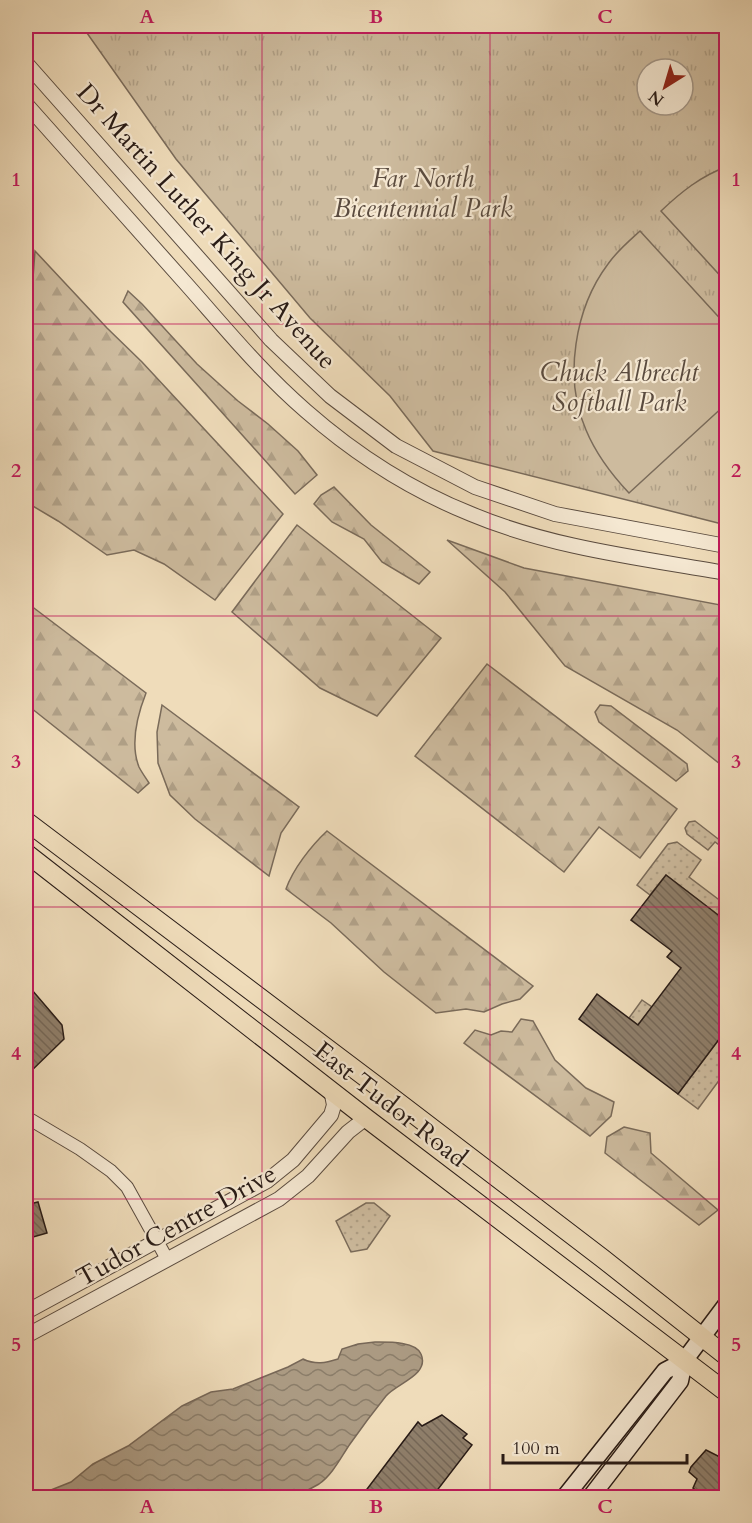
<svg xmlns="http://www.w3.org/2000/svg" width="752" height="1523" viewBox="0 0 752 1523" font-family="Cardo,serif">
<defs>
<pattern id="grass-dots" width="8" height="8" patternUnits="userSpaceOnUse" patternTransform="scale(1.5)"><rect width="8" height="8" fill="#cdbb9e"/><path d="M2 2h.1M6 6h.1" fill="none" stroke="#b0a087" stroke-width="1.8" stroke-linecap="round"/></pattern>
<pattern id="forest-firs" width="22" height="20" patternUnits="userSpaceOnUse" patternTransform="scale(1.5)"><rect width="22" height="20" fill="#cdbb9e"/><path d="M5 1l3.5 6h-7zM16 11l3.5 6h-7z" fill="#b0a087"/></pattern>
<pattern id="park-tufts" width="24" height="20" patternUnits="userSpaceOnUse" patternTransform="scale(1.5)"><rect width="24" height="20" fill="#cdbb9e"/><path d="M3 7l-1-3M5 7V3M7 7l1-3M15 17l-1-3M17 17v-4M19 17l1-3" fill="none" stroke="#b0a087"/></pattern>
<pattern id="water-waves" width="16" height="10" patternUnits="userSpaceOnUse" patternTransform="scale(1.5)"><rect width="16" height="10" fill="#ab9a82"/><path d="M0 5q4-4 8 0t8 0" fill="none" stroke="#8b7d69"/></pattern>
<pattern id="building-back-hatch" width="6" height="6" patternUnits="userSpaceOnUse" patternTransform="scale(1.5)"><rect width="6" height="6" fill="#8f7f6b"/><path d="M-1 5l2 2M0 0l6 6M5-1l2 2" fill="none" stroke="#756757"/></pattern>
</defs>
<rect width="100%" height="100%" fill="#efdcba"/>
<filter id="stains"><feTurbulence type="fractalNoise" baseFrequency=".00333" numOctaves="4"/><feColorMatrix values="0 0 0 0 .2 0 0 0 0 .09 0 0 0 0 .02 0 0 0 .5 -.17"/></filter>
<radialGradient id="worn" r=".72"><stop offset=".6" stop-color="#630" stop-opacity="0"/><stop offset="1" stop-color="#630" stop-opacity=".3"/></radialGradient>
<g fill="url(#grass-dots)" stroke="#7a6b5a" stroke-width="1.5">
<path d="M 695,821 L 726,845 L 726,850 L 715,842 L 708,850 L 687,834 L 685,828 L 689,822 Z"/>
<path d="M 677,842 L 701,860 L 689,877 L 726,905 L 726,921 L 666,875 L 650,895 L 637,885 L 668,844 Z"/>
<path d="M 642,1000 L 652,1007 L 638,1025 L 629,1018 Z"/>
<path d="M 726,1030 L 726,1071 L 698,1109 L 678,1094 Z"/>
<path d="M 366,1203 L 374,1203 L 390,1216 L 367,1249 L 351,1252 L 336,1221 Z"/>
</g>
<g fill="url(#forest-firs)" stroke="#7a6b5a" stroke-width="1.5">
<path d="M 35,251 L 107,328 L 142,362 L 283,514 L 215,600 L 164,564 L 134,550 L 107,555 L 58,521 L 26,502 L 26,307 L 33,278 Z"/>
<path d="M 128,291 L 142,304 L 197,364 L 238,401 L 268,424 L 298,451 L 317,475 L 295,494 L 123,302 Z"/>
<path d="M 334,487 L 371,525 L 430,572 L 419,584 L 382,562 L 364,539 L 332,522 L 314,504 L 321,495 Z"/>
<path d="M 297,525 L 441,638 L 377,716 L 320,688 L 232,612 Z"/>
<path d="M 447,540 L 524,568 L 726,606 L 726,750 L 720,764 L 677,730 L 565,666 L 505,592 Z"/>
<path d="M 26,602 L 146,693 C 137,716 130,744 139,767 C 142,773 146,778 149,783 L 138,793 L 26,704 Z"/>
<path d="M 487,664 L 677,809 L 640,858 L 599,827 L 564,872 L 415,756 Z"/>
<path d="M 162,705 L 299,807 L 281,833 L 269,876 L 195,819 L 170,795 L 158,763 L 157,732 Z"/>
<path d="M 600,705 L 611,706 L 687,764 L 688,771 L 676,781 L 599,722 L 595,712 Z"/>
<path d="M 327,831 L 533,986 L 520,999 L 502,1004 L 484,1012 L 466,1009 L 436,1013 L 384,972 L 331,923 L 286,889 C 293,869 311,846 327,831 Z"/>
<path d="M 521,1019 L 533,1021 L 555,1060 L 586,1088 L 614,1102 L 611,1116 L 590,1136 L 464,1043 L 475,1030 L 491,1035 L 501,1031 L 512,1032 Z"/>
<path d="M 624,1127 L 650,1133 L 651,1153 L 718,1210 L 699,1225 L 605,1153 L 607,1137 Z"/>
</g>
<path fill="url(#park-tufts)" stroke="#7a6b5a" stroke-width="1.5" fill-rule="evenodd" d="M 82,26 L 726,26 L 726,525 L 433,451 L 390,396 L 310,318 L 176,159 ZM 647,69 L 683,69 L 683,105 L 647,105 Z"/>
<g fill="#cdbb9e" stroke="#7a6b5a" stroke-width="1.5">
<path d="M 726,167 L 726,282 L 661,211 C 681,192 701,176 726,167 Z"/>
<path d="M 640,231 L 726,325 L 726,404 L 629,493 C 611,474 596,454 586,430 C 563,378 575,308 608,264 C 617,251 629,241 640,231 Z"/>
</g>
<path fill="url(#water-waves)" stroke="#776757" stroke-width="1.5" d="M 375,1342 C 387,1342 416,1341 421,1354 C 430,1375 397,1383 386,1396 C 374,1411 362,1427 350,1444 C 341,1457 333,1474 319,1484 C 308,1491 290,1498 276,1496 C 266,1495 259,1490 249,1490 L 243,1498 L 40,1497 L 51,1490 L 71,1482 L 93,1464 L 128,1446 L 182,1406 L 211,1392 L 233,1389 L 288,1367 L 303,1359 C 316,1365 325,1363 338,1359 L 342,1349 L 358,1344 Z"/>
<g fill="url(#building-back-hatch)" stroke="#281b16" stroke-width="1.5">
<path d="M 666,875 L 726,921 L 726,1030 L 678,1094 L 579,1019 L 597,994 L 638,1025 L 681,968 L 667,957 L 672,951 L 631,920 Z"/>
<path d="M 26,983 L 62,1025 L 64,1039 L 26,1076 Z"/>
<path d="M 38,1202 L 47,1233 L 26,1239 L 26,1205 Z"/>
<path d="M 442,1415 L 467,1434 L 463,1438 L 472,1445 L 432,1497 L 361,1497 L 418,1422 L 422,1426 Z"/>
<path d="M 706,1450 L 724,1459 L 726,1463 L 726,1497 L 703,1497 L 693,1488 L 697,1479 L 689,1472 L 691,1467 Z"/>
</g>
<g fill="none" stroke-linecap="round" stroke-linejoin="round">
<defs>
<path id="minor" d="M 26,1117 L 80,1149 L 111,1171 L 127,1187 L 167,1259"/>
<g id="tertiary">
<path d="M 26,63 L 271,340 L 330,396 L 396,446 L 475,487 L 555,514 L 726,546"/>
<path d="M 26,104 C 80,164 134,226 188,286 C 226,329 263,374 306,411 C 355,454 411,490 471,514 C 552,548 641,558 726,573"/>
<path d="M 26,1312 L 267,1181 L 293,1160 L 331,1115 L 334,1105 L 331,1090"/>
<path d="M 26,1336 L 279,1199 L 308,1176 L 348,1132 L 366,1118"/>
</g>
<g id="secondary">
<path d="M 564,1498 L 665,1371 L 684,1361 L 726,1305"/>
<path d="M 590,1498 L 680,1381 L 684,1361"/>
</g>
<g id="primary">
<path d="M 26,821 L 377,1086 L 602,1258 L 726,1356"/>
<path d="M 26,853 L 366,1118 L 726,1392"/>
</g>
</defs>
<use href="#minor" stroke="#5a4b3f" stroke-width="14"/>
<use href="#tertiary" stroke="#5a4b3f" stroke-width="16"/>
<use href="#secondary" stroke="#281b16" stroke-width="19"/>
<use href="#primary" stroke="#281b16" stroke-width="20"/>
<use href="#minor" stroke="#f5e8d2" stroke-width="12"/>
<use href="#tertiary" stroke="#f5e8d2" stroke-width="14"/>
<use href="#secondary" stroke="#f5e8d2" stroke-width="16"/>
<use href="#primary" stroke="#efdcba" stroke-width="18"/>
</g>
<path fill="none" stroke="#c2185b" stroke-width="1.5" stroke-opacity="0.55" d="M 262,26 L 262,1498M 490,26 L 490,1498M 26,324 L 726,324M 26,616 L 726,616M 26,907 L 726,907M 26,1199 L 726,1199"/>
<g text-anchor="middle" stroke-width="4.5" stroke-linejoin="round" paint-order="stroke">
<g font-size="26" font-style="italic" fill="#5a4b3f" stroke="#f5e8d2">
<text x="423" y="187">Far North<tspan x="423" dy="30">Bicentennial Park</tspan></text>
<text x="619" y="381">Chuck Albrecht<tspan x="619" dy="30">Softball Park</tspan></text>
</g>
<g font-size="26" fill="#281b16" stroke="#f5e8d2">
<text transform="translate(207 226) rotate(48)" y="9">Dr Martin Luther King Jr Avenue</text>
<text transform="translate(391 1104) rotate(38)" y="9">East Tudor Road</text>
<text transform="translate(176 1225) rotate(-29)" y="9">Tudor Centre Drive</text>
</g>
</g>
<rect width="752" height="1523" fill="none" stroke="#efdcba" stroke-width="66"/>
<g transform="translate(665 87) rotate(217)"><circle r="28" fill="#f5e8d2" stroke="#a39687" stroke-width="1.5"/>
<path d="M0-4.5L10 22L0 15L-10 22Z" fill="#8f2418"/>
<text y="-9" font-size="16" font-weight="bold" text-anchor="middle" fill="#281b16">N</text>
</g>
<path d="M503 1454v9h184v-9" fill="none" stroke="#281b16" stroke-width="3"/>
<text x="512" y="1454" font-size="18" fill="#281b16" stroke="#f5e8d2" stroke-width="4.5" paint-order="stroke">100 m</text>
<rect x="33" y="33" width="686" height="1457" fill="none" stroke="#c2185b" stroke-width="2"/>
<g font-size="20" text-anchor="middle" font-weight="bold" fill="#c2185b">
<text x="147" y="23">A</text>
<text x="376" y="23">B</text>
<text x="605" y="23">C</text>
<text x="16" y="186">1</text>
<text x="736" y="186">1</text>
<text x="16" y="477">2</text>
<text x="736" y="477">2</text>
<text x="16" y="768">3</text>
<text x="736" y="768">3</text>
<text x="16" y="1060">4</text>
<text x="736" y="1060">4</text>
<text x="16" y="1351">5</text>
<text x="736" y="1351">5</text>
<text x="147" y="1513">A</text>
<text x="376" y="1513">B</text>
<text x="605" y="1513">C</text>
</g>
<rect width="100%" height="100%" filter="url(#stains)"/>
<rect width="100%" height="100%" fill="url(#worn)"/>
</svg>
